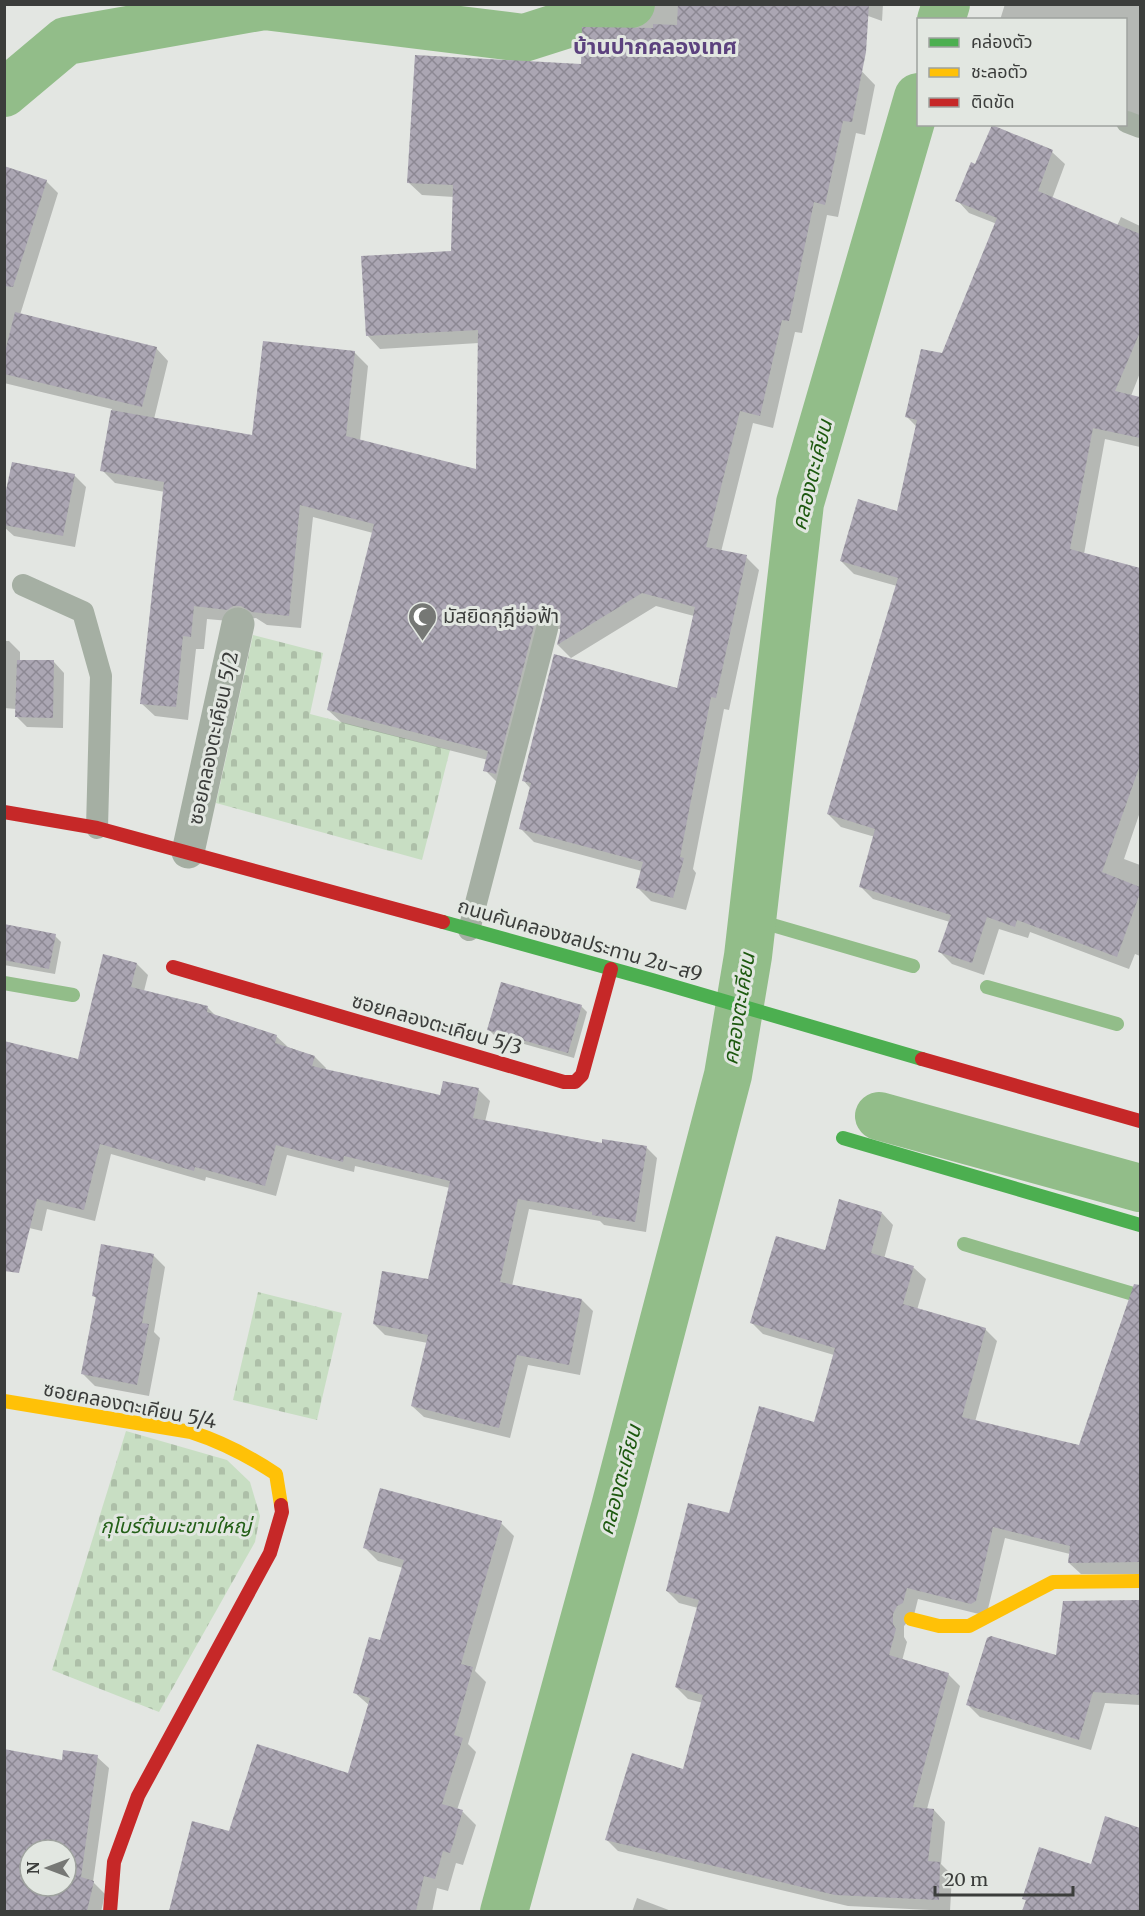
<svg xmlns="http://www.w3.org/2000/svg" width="1145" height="1916" viewBox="0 0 1145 1916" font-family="Merriweather,'Noto Sans Thai',serif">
<defs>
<pattern id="cemetery-stones" width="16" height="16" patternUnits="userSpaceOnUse" patternTransform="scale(1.5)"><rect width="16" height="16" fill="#c8dec3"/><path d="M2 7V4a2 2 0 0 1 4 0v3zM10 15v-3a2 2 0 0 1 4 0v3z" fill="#adbfa8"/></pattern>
<pattern id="building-cross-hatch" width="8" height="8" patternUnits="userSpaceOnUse" patternTransform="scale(1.5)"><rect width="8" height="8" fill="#aba6b3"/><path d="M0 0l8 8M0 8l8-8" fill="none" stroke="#8c8893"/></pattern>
</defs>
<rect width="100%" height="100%" fill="#e3e6e2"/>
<g fill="url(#cemetery-stones)">
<path d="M 253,635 L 323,653 L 310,714 L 450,750 L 422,860 L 216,803 Z"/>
<path d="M 258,1292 L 342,1313 L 317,1420 L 233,1400 Z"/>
<path d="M 126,1431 L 227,1460 L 250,1482 L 260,1516 L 255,1542 L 159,1712 L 52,1670 Z"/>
</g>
<g fill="#0003" fill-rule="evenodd">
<path d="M 583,4 L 797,4 L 875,85 L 865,135 L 856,133 L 838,217 L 827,215 L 802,333 L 795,332 L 773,428 L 753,423 L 721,552 L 746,557 L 759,570 L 729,710 L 724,709 L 693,869 L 696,873 L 686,910 L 651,901 L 638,888 L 642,871 L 534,842 L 521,829 L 531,789 L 523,780 L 679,690 L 694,616 L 656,606 L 571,658 L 558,645 L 561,629 L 557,629 L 498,783 L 485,770 L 488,760 L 342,723 L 328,710 L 373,533 L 313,517 L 301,628 L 267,625 L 256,618 L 247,619 L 240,622 L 207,619 L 204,649 L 196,649 L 188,720 L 155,716 L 141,703 L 165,492 L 115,483 L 102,470 L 112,409 L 4,383 L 4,168 L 46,181 L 58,193 L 20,315 L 156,348 L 168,361 L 154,419 L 254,437 L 354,352 L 368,366 L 360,441 L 477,471 L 479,343 L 380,349 L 367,335 L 452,253 L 454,197 L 422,195 L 408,182 L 583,66 Z"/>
<path d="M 835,4 L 883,4 L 882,21 Z"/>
<path d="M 1005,4 L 1140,4 L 1140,119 L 1126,113 L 1126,20 L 1000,20 Z"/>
<path d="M 1052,152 L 1065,164 L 1052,199 L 1117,226 L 1121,217 L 1140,226 L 1140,373 L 1131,396 L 1140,398 L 1140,447 L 1105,439 L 1084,554 L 1140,570 L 1140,812 L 1124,859 L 1140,865 L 1140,956 L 1135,954 L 1129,969 L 1030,932 L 1028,938 L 999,929 L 984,975 L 952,964 L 940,952 L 950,922 L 873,899 L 860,886 L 875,837 L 841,827 L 828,814 L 897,586 L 854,574 L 841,561 L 898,513 L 917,427 L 907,417 L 943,355 L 997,224 L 969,213 L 957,200 L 976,166 Z"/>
<path d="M 74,475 L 86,487 L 75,547 L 14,536 L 4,527 L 4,509 Z"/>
<path d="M 4,641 L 9,641 L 20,652 L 20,661 L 54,662 L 64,673 L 63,728 L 27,727 L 16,716 L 16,709 L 4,708 Z"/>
<path d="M 4,926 L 55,936 L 61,942 L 55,974 L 4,965 Z"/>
<path d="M 137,964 L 148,975 L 144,991 L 208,1008 L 217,1017 L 276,1036 L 288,1047 L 315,1057 L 326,1068 L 325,1070 L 441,1097 L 444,1083 L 479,1090 L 490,1101 L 485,1122 L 603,1144 L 646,1147 L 657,1158 L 646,1232 L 604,1225 L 600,1221 L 529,1209 L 512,1286 L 582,1300 L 593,1311 L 580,1375 L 528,1365 L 510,1438 L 424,1417 L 412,1406 L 428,1343 L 385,1335 L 374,1324 L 429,1281 L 450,1188 L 355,1166 L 354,1172 L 287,1155 L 276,1196 L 206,1177 L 205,1181 L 111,1154 L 95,1221 L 47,1209 L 42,1231 L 4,1222 L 79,1061 Z"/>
<path d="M 581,1006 L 587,1012 L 574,1058 L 495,1036 L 489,1030 Z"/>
<path d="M 882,1213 L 893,1225 L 884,1259 L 914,1268 L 926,1279 L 917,1310 L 985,1329 L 997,1341 L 975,1422 L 1080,1447 L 1127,1310 L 1140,1315 L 1140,1574 L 1081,1574 L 1069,1563 L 1070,1554 L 1005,1538 L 987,1613 L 983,1615 L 918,1599 L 914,1615 L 904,1626 L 904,1637 L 907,1642 L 902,1661 L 948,1674 L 960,1686 L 927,1809 L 934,1810 L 945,1822 L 941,1864 L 952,1875 L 950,1911 L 848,1906 L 618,1851 L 606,1839 L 684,1771 L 703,1703 L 688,1699 L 676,1687 L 698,1608 L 679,1603 L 667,1591 L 730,1515 L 815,1424 L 834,1355 L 763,1334 L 751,1322 Z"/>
<path d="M 153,1255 L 165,1267 L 154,1332 L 160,1338 L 149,1396 L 95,1386 L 83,1374 L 97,1299 L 93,1295 Z"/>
<path d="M 501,1523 L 514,1536 L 475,1671 L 486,1682 L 468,1744 L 476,1752 L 457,1810 L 463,1812 L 476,1825 L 463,1865 L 456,1863 L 448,1891 L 437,1888 L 432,1912 L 171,1912 L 194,1822 L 230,1832 L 349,1775 L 370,1706 L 354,1692 L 381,1642 L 403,1568 L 378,1561 L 365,1548 Z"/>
<path d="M 1140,1601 L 1140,1705 L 1105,1703 L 1091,1750 L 980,1717 L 968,1705 L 1057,1657 L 1064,1602 Z"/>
<path d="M 4,1755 L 63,1761 L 97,1757 L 109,1768 L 93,1882 L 105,1894 L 101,1912 L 4,1912 ZM 30,1850 L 66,1850 L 66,1886 L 30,1886 Z"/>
<path d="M 1106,1818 L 1140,1829 L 1140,1912 L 1024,1912 L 1027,1902 L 1024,1898 L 1092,1866 Z"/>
<path d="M 637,1898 L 674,1912 L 632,1912 Z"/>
</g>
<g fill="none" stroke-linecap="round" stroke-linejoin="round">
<g stroke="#92bd89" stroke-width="14">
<path d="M 752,919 L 913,966"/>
<path d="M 4,983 L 73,995"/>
<path d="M 987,987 L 1117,1024"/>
<path d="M 964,1244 L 1140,1296"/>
</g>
<g stroke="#92bd89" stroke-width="48">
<path d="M 941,20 L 946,4"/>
<path d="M 4,93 L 66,41 L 264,6 L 524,38 L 631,4"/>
<path d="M 879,1116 L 1140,1188"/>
<path d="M 504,1912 L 615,1507 L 728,1075 L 748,956 L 800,503 L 918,97"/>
</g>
</g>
<g fill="url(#building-cross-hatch)" fill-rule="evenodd">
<path d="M 678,4 L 869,4 L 866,52 L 852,122 L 843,121 L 825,205 L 814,202 L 789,321 L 782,320 L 760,416 L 740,411 L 706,547 L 747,555 L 716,698 L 711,697 L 680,857 L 684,858 L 673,898 L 636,888 L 643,862 L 519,829 L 531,783 L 522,781 L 554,654 L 677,688 L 695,607 L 642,593 L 557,645 L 560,632 L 560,625 L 557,620 L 550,616 L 543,616 L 538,619 L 534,626 L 496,774 L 483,771 L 488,751 L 327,710 L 374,524 L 300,505 L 289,616 L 252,612 L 241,606 L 233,606 L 227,610 L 194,606 L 191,637 L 183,636 L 176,707 L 140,704 L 164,482 L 100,471 L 111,410 L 252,435 L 263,341 L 355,351 L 346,436 L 476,469 L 478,330 L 366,336 L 361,256 L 451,251 L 453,185 L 407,183 L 415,55 L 581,64 L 582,27 L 653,28 L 653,24 L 677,25 Z"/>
<path d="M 992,125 L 1053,150 L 1038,191 L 1140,234 L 1140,332 L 1115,391 L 1140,397 L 1140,438 L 1093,428 L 1070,549 L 1140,568 L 1140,765 L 1102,872 L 1140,887 L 1140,893 L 1117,957 L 1017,920 L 1015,927 L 987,917 L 972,963 L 938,952 L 951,915 L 859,887 L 875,829 L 827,814 L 898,578 L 840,561 L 858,499 L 897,511 L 917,420 L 905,417 L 921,349 L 942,353 L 997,218 L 955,201 L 971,162 L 975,164 Z"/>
<path d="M 4,166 L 47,180 L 13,287 L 4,286 Z"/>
<path d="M 15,312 L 157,347 L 142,407 L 4,374 L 4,356 Z"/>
<path d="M 12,462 L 75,474 L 63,536 L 4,525 L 4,500 Z"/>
<path d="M 17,660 L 54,660 L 53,718 L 15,717 Z"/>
<path d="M 4,924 L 56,934 L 49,969 L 4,960 Z"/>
<path d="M 103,954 L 137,963 L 131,987 L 208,1006 L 207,1012 L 277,1035 L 275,1043 L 315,1056 L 312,1066 L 440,1095 L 443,1081 L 479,1088 L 473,1118 L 602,1143 L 602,1139 L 647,1146 L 635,1222 L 592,1215 L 592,1212 L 518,1199 L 500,1282 L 582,1299 L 569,1365 L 517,1355 L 499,1428 L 411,1406 L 428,1335 L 373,1324 L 382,1271 L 428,1279 L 450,1181 L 344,1156 L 343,1162 L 276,1145 L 265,1186 L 195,1167 L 194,1171 L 100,1144 L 84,1210 L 37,1199 L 19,1273 L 4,1271 L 4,1041 L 78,1059 Z"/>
<path d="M 501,982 L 582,1005 L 568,1053 L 487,1030 Z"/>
<path d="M 839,1199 L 882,1212 L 871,1253 L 914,1266 L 903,1304 L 986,1328 L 962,1417 L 1079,1445 L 1134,1284 L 1140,1285 L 1140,1562 L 1068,1563 L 1070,1546 L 993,1527 L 976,1601 L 971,1604 L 907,1588 L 903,1603 L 897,1606 L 893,1614 L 893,1624 L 896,1629 L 889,1655 L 949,1673 L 913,1807 L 934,1809 L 928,1861 L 940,1862 L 939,1900 L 835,1895 L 605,1840 L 632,1753 L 683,1769 L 703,1695 L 675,1687 L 699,1600 L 666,1591 L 688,1503 L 729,1513 L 759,1406 L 814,1422 L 835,1348 L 750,1323 L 776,1236 L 825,1250 Z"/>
<path d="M 101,1244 L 154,1254 L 142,1323 L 149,1324 L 137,1385 L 81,1374 L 96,1297 L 92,1296 Z"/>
<path d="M 380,1488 L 502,1521 L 461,1664 L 473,1667 L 454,1735 L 463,1738 L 442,1804 L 463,1810 L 450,1853 L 443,1851 L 435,1879 L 424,1876 L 416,1911 L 169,1911 L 192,1821 L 229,1831 L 257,1744 L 348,1773 L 370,1698 L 353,1693 L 369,1637 L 380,1640 L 404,1560 L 363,1548 Z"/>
<path d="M 1140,1600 L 1140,1695 L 1093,1692 L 1079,1740 L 966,1705 L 987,1638 L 991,1636 L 1056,1655 L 1063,1601 Z"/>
<path d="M 4,1749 L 62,1760 L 63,1750 L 98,1755 L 81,1877 L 94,1881 L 87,1911 L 4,1911 ZM 30,1850 L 66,1850 L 66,1886 L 30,1886 Z"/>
<path d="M 1105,1816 L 1140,1828 L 1140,1911 L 1022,1911 L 1026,1900 L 1022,1899 L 1039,1847 L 1091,1864 Z"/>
</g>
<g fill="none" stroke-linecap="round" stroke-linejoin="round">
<g stroke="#a5afa3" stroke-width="22">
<path d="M 1127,122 L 1140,127"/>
<path d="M 23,585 L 83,612 L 101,676 L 97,828"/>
<path d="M 469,930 L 547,629"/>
</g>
<path stroke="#a5afa3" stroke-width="33" d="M 188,852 L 238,624"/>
<g stroke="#4caf50" stroke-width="14">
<path d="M 443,922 L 652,980 L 922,1059"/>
<path d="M 843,1138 L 1140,1225"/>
</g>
<g stroke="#ffc107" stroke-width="14">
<path d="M 4,1401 L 191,1432 C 222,1442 249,1456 276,1474 L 281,1505"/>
<path d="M 911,1619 L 939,1626 L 969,1626 L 1053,1582 L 1140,1581"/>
</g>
<g stroke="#c62828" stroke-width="14">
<path d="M 4,812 L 97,828 L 443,922"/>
<path d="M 173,967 L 564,1082 L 575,1082 L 582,1075 L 611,969"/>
<path d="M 922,1059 L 1140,1121"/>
<path d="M 110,1912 L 114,1862 L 138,1796 L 270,1553 L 282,1512 L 281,1505"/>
</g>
</g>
<defs>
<symbol id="mosque-pin" viewBox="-11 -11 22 30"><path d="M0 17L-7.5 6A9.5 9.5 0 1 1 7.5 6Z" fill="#767875" stroke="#e2e7e1"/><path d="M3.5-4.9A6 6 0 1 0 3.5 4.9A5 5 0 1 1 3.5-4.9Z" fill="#fff"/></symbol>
</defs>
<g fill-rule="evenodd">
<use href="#mosque-pin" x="406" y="600" width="33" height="45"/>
</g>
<g text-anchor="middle" stroke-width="6" stroke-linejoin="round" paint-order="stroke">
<g font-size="20" fill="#3b3d3b" stroke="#e2e7e1" text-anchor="start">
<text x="443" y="623">มัสยิดกุฎีช่อฟ้า</text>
</g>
<g font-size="20" fill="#3b3d3b" stroke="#e2e7e1">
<text transform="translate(213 738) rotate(-78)" y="7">ซอยคลองตะเคียน 5/2</text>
<text transform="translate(580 940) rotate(16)" y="7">ถนนคันคลองชลประทาน 2ข-ส9</text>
<text transform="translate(437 1024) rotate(16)" y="7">ซอยคลองตะเคียน 5/3</text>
<text transform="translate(130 1405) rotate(11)" y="7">ซอยคลองตะเคียน 5/4</text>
</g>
<g font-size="20" font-style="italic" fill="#246018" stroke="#e2e7e1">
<text x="176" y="1533">กุโบร์ต้นมะขามใหญ่</text>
</g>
<g font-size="21" font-style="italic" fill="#1d590f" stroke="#e2e7e1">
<text transform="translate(812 475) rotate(-76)" y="7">คลองตะเคียน</text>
<text transform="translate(739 1009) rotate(-81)" y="7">คลองตะเคียน</text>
<text transform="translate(620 1480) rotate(-75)" y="7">คลองตะเคียน</text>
</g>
<g font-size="22" font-weight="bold" fill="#5c427e" stroke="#e2e7e1">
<text x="655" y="54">บ้านปากคลองเทศ</text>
</g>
</g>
<rect width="1145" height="1916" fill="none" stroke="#3b3d3b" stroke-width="12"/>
<rect x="917" y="18" width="210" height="108" fill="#e2e7e1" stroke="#9fa39f" stroke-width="1.5"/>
<rect x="929" y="38" width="30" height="9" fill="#4caf50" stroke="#9fa39f" stroke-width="1.5"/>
<text x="971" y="48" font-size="18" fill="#3b3d3b">คล่องตัว</text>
<rect x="929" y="68" width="30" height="9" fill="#ffc107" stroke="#9fa39f" stroke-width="1.5"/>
<text x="971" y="78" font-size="18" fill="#3b3d3b">ชะลอตัว</text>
<rect x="929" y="98" width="30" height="9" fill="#c62828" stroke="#9fa39f" stroke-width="1.5"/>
<text x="971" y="108" font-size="18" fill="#3b3d3b">ติดขัด</text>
<g transform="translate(48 1868) rotate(270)"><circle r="28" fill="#e2e7e1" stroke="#9fa39f" stroke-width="1.5"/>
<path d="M0-4.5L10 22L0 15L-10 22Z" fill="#767875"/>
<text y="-9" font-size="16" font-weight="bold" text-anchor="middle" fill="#3b3d3b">N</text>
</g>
<path d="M935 1886v9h138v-9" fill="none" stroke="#3b3d3b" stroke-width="3"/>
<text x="944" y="1886" font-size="18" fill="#3b3d3b" stroke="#e2e7e1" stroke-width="4.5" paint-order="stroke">20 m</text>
</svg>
